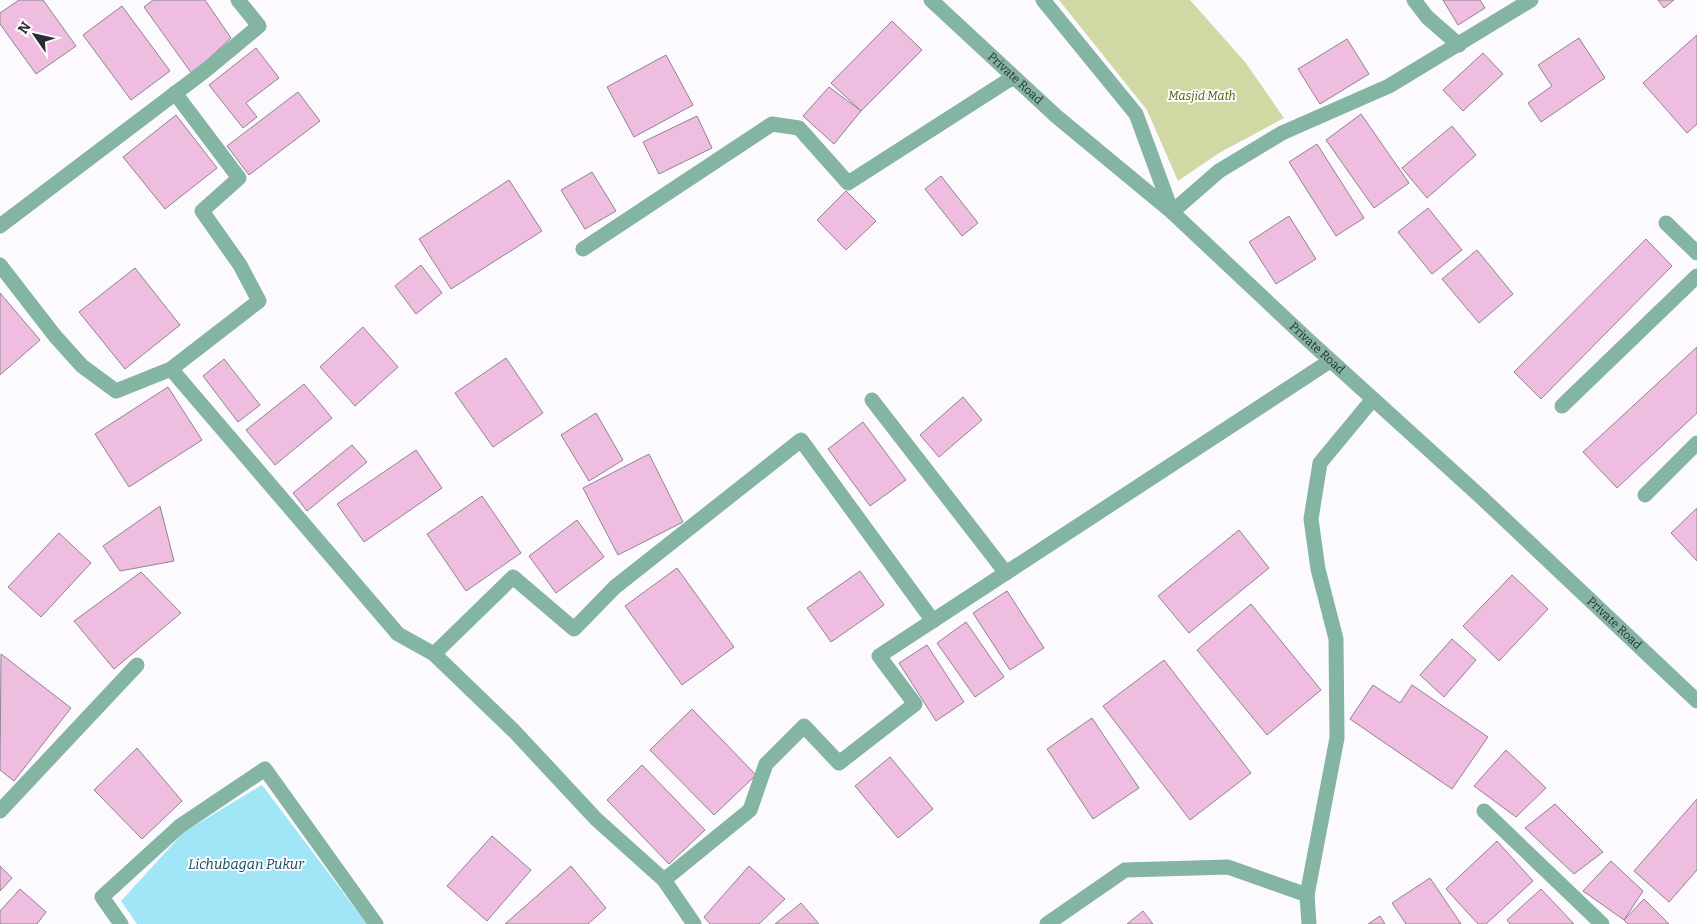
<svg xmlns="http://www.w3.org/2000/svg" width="1697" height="924" viewBox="0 0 1697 924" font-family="Bitter,serif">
<rect width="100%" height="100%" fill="#fcfafe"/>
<path fill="#d0d8a4" d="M 1059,0 L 1190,0 L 1245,62 L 1284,118 L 1219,153 L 1178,181 L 1147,110 Z"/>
<path fill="#a0e6f6" d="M 262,785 L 367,924 L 137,924 L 121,901 L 184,832 Z"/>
<g fill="#eebde0" stroke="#8f858c">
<path d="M 19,0 L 43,0 L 76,46 L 36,74 L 0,24 L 0,13 Z"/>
<path d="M 153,0 L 205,0 L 231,38 L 192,74 L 144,7 Z"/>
<path d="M 1443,0 L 1480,0 L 1485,8 L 1458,25 Z"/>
<path d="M 1658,0 L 1674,0 L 1664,8 Z"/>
<path d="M 122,6 L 170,71 L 131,100 L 83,35 Z"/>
<path d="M 892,21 L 922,50 L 861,111 L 831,83 Z"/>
<path d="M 1697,35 L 1697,124 L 1687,133 L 1643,83 Z"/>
<path d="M 1579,38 L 1605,78 L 1541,122 L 1528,103 L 1552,86 L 1538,65 Z"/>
<path d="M 1347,39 L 1369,74 L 1320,104 L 1298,69 Z"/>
<path d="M 256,48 L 279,78 L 246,103 L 257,117 L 243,128 L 209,85 Z"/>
<path d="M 1483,53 L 1503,74 L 1463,111 L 1443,90 Z"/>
<path d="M 666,55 L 693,105 L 634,137 L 607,87 Z"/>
<path d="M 829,87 L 861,111 L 834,144 L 803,116 Z"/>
<path d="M 298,92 L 320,121 L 249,175 L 227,146 Z"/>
<path d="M 1361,114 L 1409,183 L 1374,208 L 1326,140 Z"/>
<path d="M 176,115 L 217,168 L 165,209 L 123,157 Z"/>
<path d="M 697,116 L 712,148 L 659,174 L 643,142 Z"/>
<path d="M 1452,126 L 1476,155 L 1427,198 L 1402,168 Z"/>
<path d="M 1317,144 L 1364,218 L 1336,236 L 1289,162 Z"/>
<path d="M 592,172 L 616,211 L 585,229 L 561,190 Z"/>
<path d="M 941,176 L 978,223 L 962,236 L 925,189 Z"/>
<path d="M 509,180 L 542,231 L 451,289 L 419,239 Z"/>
<path d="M 846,191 L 876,221 L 846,250 L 817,220 Z"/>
<path d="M 1428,208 L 1462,250 L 1432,274 L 1398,232 Z"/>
<path d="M 1289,216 L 1316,259 L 1276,284 L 1249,242 Z"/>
<path d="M 1646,239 L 1672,266 L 1541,399 L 1514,372 Z"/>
<path d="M 1477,250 L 1513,294 L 1479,323 L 1442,279 Z"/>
<path d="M 421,265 L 442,293 L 416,314 L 395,286 Z"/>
<path d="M 135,268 L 180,325 L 125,369 L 79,312 Z"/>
<path d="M 0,293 L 40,340 L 0,375 Z"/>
<path d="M 363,327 L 398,367 L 355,406 L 320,367 Z"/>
<path d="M 1697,347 L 1697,413 L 1617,488 L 1583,452 Z"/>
<path d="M 506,358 L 543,413 L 493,447 L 455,393 Z"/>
<path d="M 224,359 L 260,405 L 238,422 L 203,376 Z"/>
<path d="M 304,384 L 332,418 L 275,465 L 246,430 Z"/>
<path d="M 168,387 L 202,440 L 129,487 L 95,434 Z"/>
<path d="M 963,397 L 982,420 L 939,457 L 920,435 Z"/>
<path d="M 596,413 L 623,460 L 589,481 L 561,435 Z"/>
<path d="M 863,422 L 906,480 L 870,506 L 828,449 Z"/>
<path d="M 352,445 L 367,462 L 307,511 L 293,493 Z"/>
<path d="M 416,450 L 442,488 L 364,542 L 337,504 Z"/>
<path d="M 649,454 L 683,522 L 618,555 L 583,488 Z"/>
<path d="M 482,496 L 521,553 L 466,591 L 427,534 Z"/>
<path d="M 160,506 L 174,561 L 120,571 L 103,546 Z"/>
<path d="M 1697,508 L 1697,561 L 1671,533 Z"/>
<path d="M 577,520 L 604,557 L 556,593 L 529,556 Z"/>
<path d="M 1239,530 L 1269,568 L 1189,633 L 1158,596 Z"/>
<path d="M 59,533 L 91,563 L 41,617 L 8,587 Z"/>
<path d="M 677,568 L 734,647 L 682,685 L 625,606 Z"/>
<path d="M 860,571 L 884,605 L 831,642 L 807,608 Z"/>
<path d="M 141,572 L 181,613 L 114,669 L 74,621 Z"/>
<path d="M 1512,575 L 1548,609 L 1499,661 L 1463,626 Z"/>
<path d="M 1007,591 L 1044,648 L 1010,670 L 973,613 Z"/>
<path d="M 1251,604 L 1321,690 L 1267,735 L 1197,650 Z"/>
<path d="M 966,622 L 1004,677 L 975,697 L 937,643 Z"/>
<path d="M 1452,639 L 1476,660 L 1444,697 L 1420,675 Z"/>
<path d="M 927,645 L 964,702 L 936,721 L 899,663 Z"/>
<path d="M 1,654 L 71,708 L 14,781 L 0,770 Z"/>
<path d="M 1164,660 L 1251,773 L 1190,820 L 1103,706 Z"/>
<path d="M 1373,685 L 1400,703 L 1412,685 L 1488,737 L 1452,789 L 1350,719 Z"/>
<path d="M 692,709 L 756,775 L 714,815 L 650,750 Z"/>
<path d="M 1092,718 L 1139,788 L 1093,819 L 1047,749 Z"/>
<path d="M 137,748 L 182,801 L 142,839 L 94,790 Z"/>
<path d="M 1506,750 L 1546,788 L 1516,817 L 1474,786 Z"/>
<path d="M 890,757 L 933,809 L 898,838 L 855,786 Z"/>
<path d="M 642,765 L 705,830 L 669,864 L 607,800 Z"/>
<path d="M 1697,799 L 1697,870 L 1669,902 L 1634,871 Z"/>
<path d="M 1555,804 L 1603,852 L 1574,874 L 1525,828 Z"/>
<path d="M 492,836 L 531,870 L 487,921 L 447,886 Z"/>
<path d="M 1497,841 L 1533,881 L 1486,924 L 1478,924 L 1446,889 Z"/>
<path d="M 1611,861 L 1643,891 L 1624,920 L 1583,891 Z"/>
<path d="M 0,866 L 12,878 L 0,891 Z"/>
<path d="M 571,866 L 606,908 L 588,924 L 505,924 Z"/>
<path d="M 749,866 L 785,899 L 759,924 L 710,924 L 704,917 Z"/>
<path d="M 1430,878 L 1461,924 L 1406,924 L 1392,903 Z"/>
<path d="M 20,889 L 46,912 L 37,924 L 0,924 L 0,911 Z"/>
<path d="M 1541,889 L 1574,924 L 1510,924 L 1507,920 Z"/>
<path d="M 1644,899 L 1669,924 L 1628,924 L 1624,920 Z"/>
<path d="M 801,903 L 819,924 L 775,924 Z"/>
<path d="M 1143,911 L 1153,924 L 1127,924 Z"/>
<path d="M 1380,916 L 1385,924 L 1368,924 Z"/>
</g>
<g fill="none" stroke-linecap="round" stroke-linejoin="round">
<g stroke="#83b5a2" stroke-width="15">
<path id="s1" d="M 931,0 L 1056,116 L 1172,212 L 1307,339 L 1481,497 L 1697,701"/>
<path d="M 1043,0 L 1136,114 L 1172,212 L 1219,171 L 1282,133 L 1389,86 L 1531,0"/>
<path d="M 1414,0 L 1427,17 L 1459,45"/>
<path d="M 1666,223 L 1697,253"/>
<path d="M 0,226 L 206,70 L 259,26 L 238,0"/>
<path d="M 583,249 L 772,124 L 799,128 L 848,183 L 1007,81 L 1015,78"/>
<path d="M 0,265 L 55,336 L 82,366 L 116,391 L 171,369 L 259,301 L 240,265 L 202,211 L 239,178 L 175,93"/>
<path d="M 171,369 L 398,634 L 434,654 L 514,731 L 596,819 L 664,880 L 694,924"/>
<path d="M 872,400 L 1006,573"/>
<path d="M 1562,406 L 1697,276"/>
<path d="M 1645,495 L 1697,443"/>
<path d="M 434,654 L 513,577 L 574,629 L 615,587 L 801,440 L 933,621"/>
<path d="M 0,811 L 137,665"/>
<path d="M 1484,811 L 1602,924"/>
<path d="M 664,880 L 750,810 L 766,764 L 804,726 L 839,763 L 915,704 L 879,656 L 1330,361"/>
<path d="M 121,924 L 102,897 L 180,826 L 265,769 L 376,924"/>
<path d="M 1047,924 L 1125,870 L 1228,867 L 1307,895"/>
<path d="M 1309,924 L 1307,895 L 1337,738 L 1336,639 L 1318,569 L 1311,519 L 1320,463 L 1373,399"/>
</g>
</g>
<g text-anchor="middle" stroke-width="4" stroke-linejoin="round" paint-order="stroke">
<g font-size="12" fill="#2d2b2f" stroke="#fcfafe">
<text dy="4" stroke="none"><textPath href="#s1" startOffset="115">Private Road</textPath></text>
<text dy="4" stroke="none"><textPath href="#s1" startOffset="520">Private Road</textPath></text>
<text dy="4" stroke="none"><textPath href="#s1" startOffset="925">Private Road</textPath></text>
</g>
<g font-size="12" font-style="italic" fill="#565d00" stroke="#fcfafe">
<text x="1202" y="100">Masjid Math</text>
</g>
<g font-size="14" font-style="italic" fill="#104e59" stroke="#fcfafe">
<text x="246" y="869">Lichubagan Pukur</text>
</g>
</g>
<g transform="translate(35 35) rotate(304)" stroke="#fcfafe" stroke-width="4" paint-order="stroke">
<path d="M0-4L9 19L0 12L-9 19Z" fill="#2d2b2f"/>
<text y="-8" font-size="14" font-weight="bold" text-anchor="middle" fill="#2d2b2f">N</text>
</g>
</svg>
